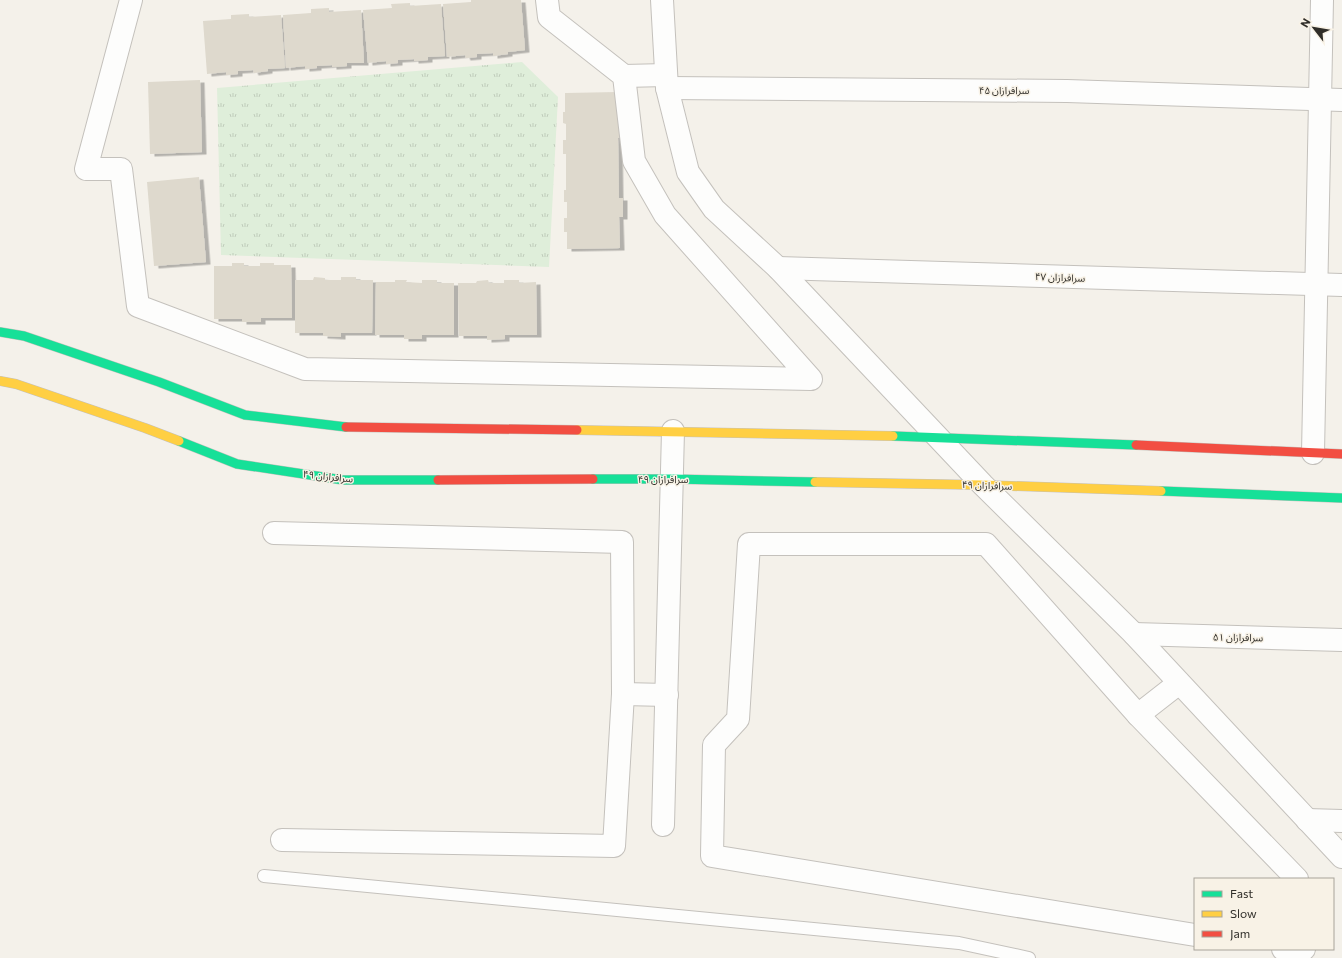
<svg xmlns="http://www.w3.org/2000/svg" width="1342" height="958" viewBox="0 0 1342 958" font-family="Commissioner,'Noto Sans Arabic',sans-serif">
<defs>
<pattern id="park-tufts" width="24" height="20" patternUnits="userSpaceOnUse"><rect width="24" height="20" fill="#dfeeda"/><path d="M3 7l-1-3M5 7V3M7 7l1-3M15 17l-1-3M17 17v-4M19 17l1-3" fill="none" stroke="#c0ccbb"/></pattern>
<filter id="shadow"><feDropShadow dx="4.5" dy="2.5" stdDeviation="0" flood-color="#0004"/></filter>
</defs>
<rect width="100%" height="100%" fill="#f4f1ea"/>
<path fill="url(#park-tufts)" d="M 522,62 L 558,97 L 549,267 L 221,255 L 217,88 Z"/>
<g fill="#ded9cd" filter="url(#shadow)">
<path d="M 471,0 L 521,0 L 525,50 L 508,52 L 508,54 L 493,56 L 493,53 L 477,54 L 477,57 L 466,58 L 465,55 L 447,57 L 443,4 L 471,2 Z"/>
<path d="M 410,3 L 410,6 L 441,4 L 445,56 L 428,57 L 428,60 L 414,61 L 414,59 L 398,60 L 398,63 L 386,64 L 386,61 L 368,63 L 363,10 L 392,8 L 391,4 Z"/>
<path d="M 329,8 L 329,12 L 361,10 L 364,63 L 347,63 L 347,66 L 332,67 L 332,65 L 317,66 L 317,68 L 305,69 L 305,66 L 286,68 L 283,15 L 311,13 L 311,9 Z"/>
<path d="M 249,14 L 249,17 L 281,15 L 285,68 L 268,69 L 268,71 L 254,73 L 253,70 L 238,71 L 238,74 L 226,75 L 226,72 L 207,74 L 203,21 L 231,19 L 231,15 Z"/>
<path d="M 200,80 L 202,152 L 150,154 L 148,82 Z"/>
<path d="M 618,92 L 618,120 L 622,120 L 622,138 L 618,138 L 619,198 L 623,198 L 623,217 L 619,217 L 620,248 L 567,249 L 567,232 L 564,232 L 564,218 L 567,218 L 567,202 L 564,202 L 564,190 L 566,190 L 566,154 L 563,154 L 563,140 L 566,140 L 566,124 L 563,123 L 563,112 L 565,112 L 565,93 Z"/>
<path d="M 199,177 L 206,262 L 154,266 L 147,182 Z"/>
<path d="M 232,263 L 244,263 L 244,266 L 260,266 L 260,263 L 274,263 L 274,265 L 291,265 L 292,318 L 261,318 L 261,322 L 242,322 L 242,319 L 214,319 L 214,266 L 232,266 Z"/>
<path d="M 314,277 L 325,278 L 325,280 L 341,280 L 341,277 L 356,277 L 356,280 L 373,280 L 372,333 L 341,333 L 341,337 L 323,336 L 323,333 L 295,333 L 295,280 L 313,280 Z"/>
<path d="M 395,280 L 407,280 L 406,282 L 422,283 L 422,280 L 437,280 L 437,283 L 454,283 L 454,335 L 422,335 L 422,339 L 404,339 L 404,335 L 375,335 L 376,282 L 395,282 Z"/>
<path d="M 488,280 L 489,283 L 504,283 L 504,280 L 519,280 L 519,283 L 536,282 L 537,335 L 505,335 L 505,339 L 487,340 L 487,336 L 459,336 L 458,283 L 476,283 L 477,281 Z"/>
</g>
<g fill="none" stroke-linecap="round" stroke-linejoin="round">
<defs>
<path id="lane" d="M 264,876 L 959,943 L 1029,958"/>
<g id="street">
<path d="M 131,0 L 86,169 L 121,169 L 138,306 L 305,369 L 811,379 L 665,215 L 634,161 L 624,76 L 549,17 L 547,0"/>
<path d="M 662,0 L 667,88 L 688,172 L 714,209 L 778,268 L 983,485 L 1134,634 L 1342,857"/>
<path d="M 624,76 L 666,75"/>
<path d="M 667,88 L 1067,91 L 1342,100"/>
<path d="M 778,268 L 1342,285"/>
<path d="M 1313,453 L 1322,0"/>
<path d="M 274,533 L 622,542 L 623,694 L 614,846 L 282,840"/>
<path d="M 1134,634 L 1342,640"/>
<path d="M 623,694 L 667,695"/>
<path d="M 1138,715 L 1179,683"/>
<path d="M 1307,820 L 1342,821"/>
<path d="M 663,825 L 673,431"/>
<path d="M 1195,935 L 712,856 L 714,745 L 738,719 L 749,544 L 986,544 L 1138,715 L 1297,879"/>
<path d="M 1283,949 L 1300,952 L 1304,949"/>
</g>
<g id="fast">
<path d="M 0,332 L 24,336 L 159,382 L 245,415 L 346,427"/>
<path d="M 893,436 L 1136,445"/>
<path d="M 179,441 L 237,464 L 343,480 L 438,480"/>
<path d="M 593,479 L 672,479 L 815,482"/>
<path d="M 1161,491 L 1342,498"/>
</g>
<g id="slow">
<path d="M 0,381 L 16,384 L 145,428 L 179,441"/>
<path d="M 577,430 L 893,436"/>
<path d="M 815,482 L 983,485 L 1161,491"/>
</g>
<g id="jam">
<path d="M 346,427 L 577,430"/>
<path d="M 1136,445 L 1342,454"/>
<path d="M 438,480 L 593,479"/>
</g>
</defs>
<use href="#lane" stroke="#c4c1bc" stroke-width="14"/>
<use href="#street" stroke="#c4c1bc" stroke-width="24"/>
<use href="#fast" stroke="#c4c1bc" stroke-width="10"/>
<use href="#slow" stroke="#c4c1bc" stroke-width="10"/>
<use href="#jam" stroke="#c4c1bc" stroke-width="10"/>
<use href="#lane" stroke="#fdfdfc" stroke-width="12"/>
<use href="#street" stroke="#fdfdfc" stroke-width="22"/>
<use href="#fast" stroke="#16e098" stroke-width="9"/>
<use href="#slow" stroke="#ffcf43" stroke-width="9"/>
<use href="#jam" stroke="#f24e42" stroke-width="9"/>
</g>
<g text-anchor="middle" stroke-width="3" stroke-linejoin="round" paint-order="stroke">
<g font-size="10" fill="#302e29" stroke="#f8f2e6">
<text x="1004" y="94">سرافرازان ۴۵</text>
<text transform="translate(1060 277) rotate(2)" y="4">سرافرازان ۴۷</text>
<text transform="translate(328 476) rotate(6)" y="4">سرافرازان ۴۹</text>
<text x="663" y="483">سرافرازان ۴۹</text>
<text transform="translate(987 485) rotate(2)" y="4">سرافرازان ۴۹</text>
<text transform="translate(1238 637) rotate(1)" y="4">سرافرازان ۵۱</text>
</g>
</g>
<rect x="1194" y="878" width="140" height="72" fill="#f8f2e6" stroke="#a8a49a"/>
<rect x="1202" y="891" width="20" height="6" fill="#16e098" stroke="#a8a49a"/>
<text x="1230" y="898" font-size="12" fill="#302e29">Fast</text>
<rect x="1202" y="911" width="20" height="6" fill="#ffcf43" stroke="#a8a49a"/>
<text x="1230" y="918" font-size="12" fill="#302e29">Slow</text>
<rect x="1202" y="931" width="20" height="6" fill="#f24e42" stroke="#a8a49a"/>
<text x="1230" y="938" font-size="12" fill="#302e29">Jam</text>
<g transform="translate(1314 28) rotate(301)" stroke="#f8f2e6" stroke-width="3" paint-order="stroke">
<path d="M0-3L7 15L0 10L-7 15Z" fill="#302e29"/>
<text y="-6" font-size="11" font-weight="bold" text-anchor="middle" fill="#302e29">N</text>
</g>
</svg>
